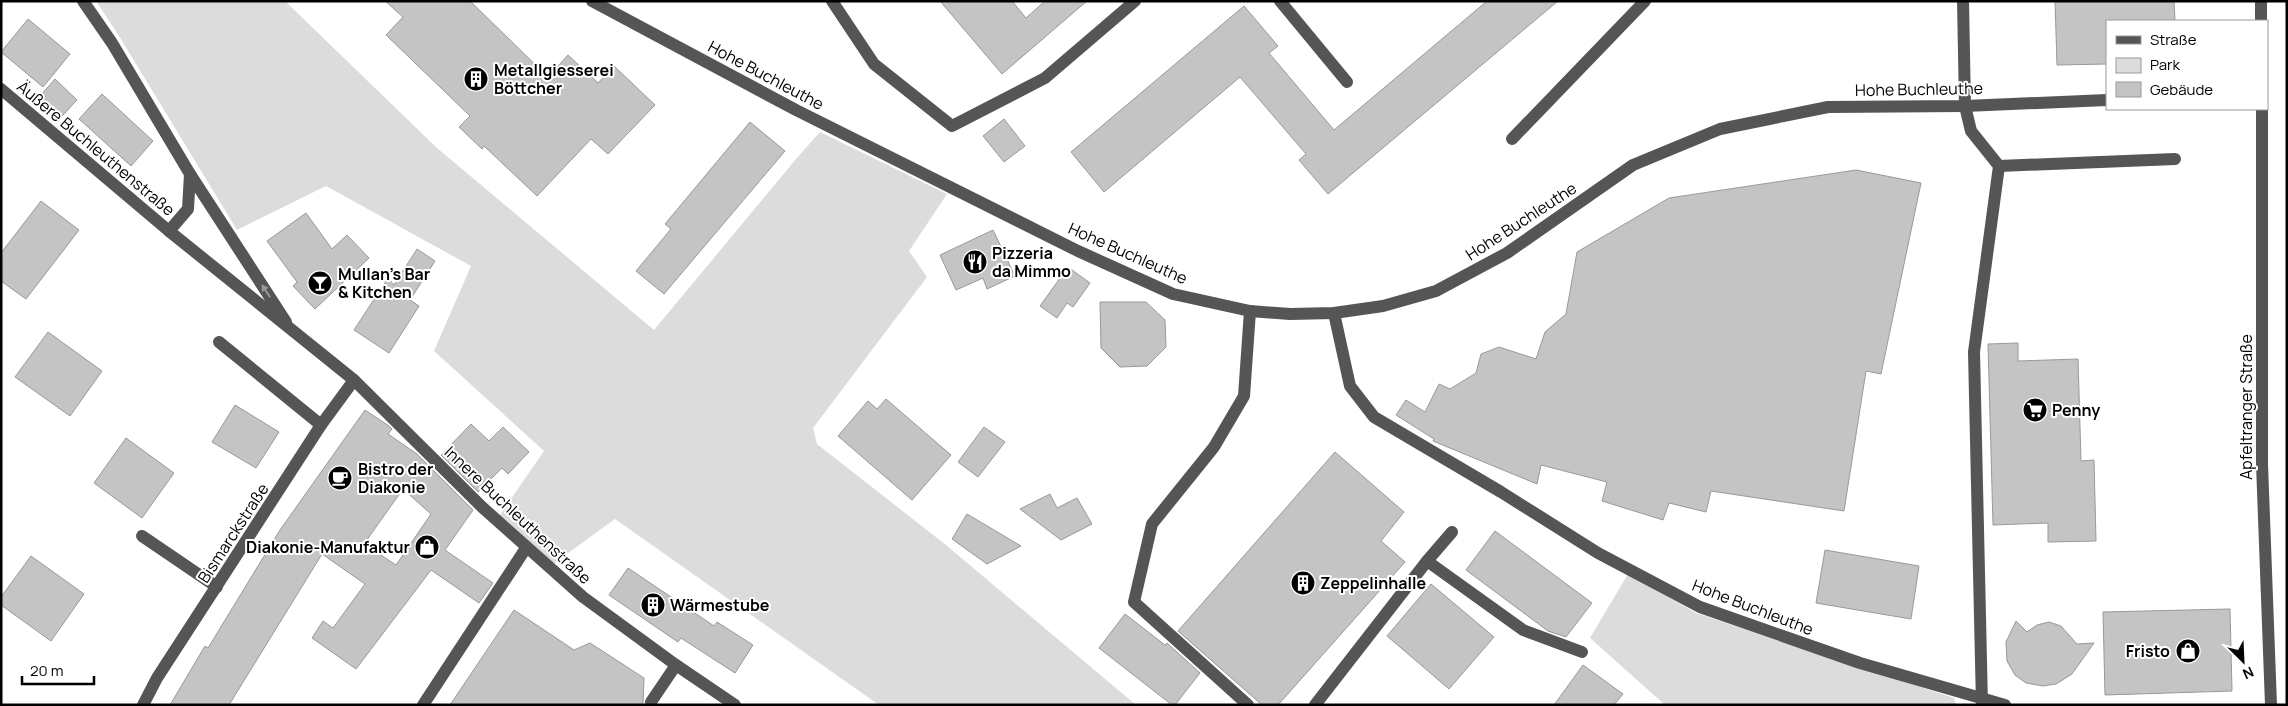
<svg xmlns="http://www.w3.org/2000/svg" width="2288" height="706" viewBox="0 0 2288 706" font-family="Manrope,sans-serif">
<rect width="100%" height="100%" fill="#fff"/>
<g fill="#dcdcdc">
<path d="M 96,1 L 285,1 L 437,148 L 654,330 L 796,159 L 820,132 L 947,194 L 909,251 L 927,277 L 813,428 L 817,444 L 946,545 L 1136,705 L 879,705 L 615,519 L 553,564 L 500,515 L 544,451 L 434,351 L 471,266 L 326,186 L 237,230 L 119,36 Z"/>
<path d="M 1628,574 L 1696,613 L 1954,698 L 1956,705 L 1665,705 L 1590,638 Z"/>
</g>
<g fill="#c4c4c4" stroke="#999" fill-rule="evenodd">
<path d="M 385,1 L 470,1 L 548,77 L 568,55 L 598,83 L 614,66 L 655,105 L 608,154 L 591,139 L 537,196 L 484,146 L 482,149 L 459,127 L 470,116 L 386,35 L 403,17 Z"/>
<path d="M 940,1 L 1012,1 L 1026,18 L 1045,1 L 1087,1 L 1002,74 Z"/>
<path d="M 1487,1 L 1558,1 L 1328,194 L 1299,160 L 1306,154 L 1240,77 L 1104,192 L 1071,152 L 1244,6 L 1278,46 L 1269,53 L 1334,130 Z"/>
<path d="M 2055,1 L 2174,1 L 2175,21 L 2107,21 L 2107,64 L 2057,65 Z"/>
<path d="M 28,19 L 70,54 L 43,87 L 1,52 Z"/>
<path d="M 55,79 L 77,100 L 62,116 L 40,96 Z"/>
<path d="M 102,94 L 153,141 L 131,166 L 79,119 Z"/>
<path d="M 1004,119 L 1025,146 L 1004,162 L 983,136 Z"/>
<path d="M 750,122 L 785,151 L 664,294 L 636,271 L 671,229 L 665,224 Z"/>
<path d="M 1856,170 L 1921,183 L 1881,374 L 1866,371 L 1844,511 L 1711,491 L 1706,512 L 1669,503 L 1663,520 L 1602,501 L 1607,482 L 1541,465 L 1537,484 L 1433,441 L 1434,439 L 1396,415 L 1406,400 L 1425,412 L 1439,384 L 1450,389 L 1476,373 L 1481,354 L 1499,347 L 1536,359 L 1545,332 L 1566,314 L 1577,252 L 1669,198 Z"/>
<path d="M 41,201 L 79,230 L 26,299 L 1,281 L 1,253 Z"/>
<path d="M 306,213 L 332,249 L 347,235 L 369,258 L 315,309 L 293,286 L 297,282 L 267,241 Z"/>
<path d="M 993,230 L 1015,276 L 987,289 L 983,278 L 956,290 L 940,255 Z"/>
<path d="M 417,249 L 435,261 L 410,300 L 419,306 L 389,353 L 354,330 L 388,278 L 394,285 Z"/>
<path d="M 1068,267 L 1090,283 L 1073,307 L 1067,303 L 1057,318 L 1040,306 Z"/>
<path d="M 1100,302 L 1146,302 L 1165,320 L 1166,347 L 1147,366 L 1120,367 L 1101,348 Z"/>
<path d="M 48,332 L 102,371 L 70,416 L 15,377 Z"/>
<path d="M 2018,343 L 2018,361 L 2078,359 L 2081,461 L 2094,460 L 2096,541 L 2048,542 L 2048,523 L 1993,525 L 1988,344 Z"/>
<path d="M 886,399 L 951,455 L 912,500 L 838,436 L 868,401 L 877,409 Z"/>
<path d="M 235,405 L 279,432 L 256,468 L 212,442 Z"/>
<path d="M 365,410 L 389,426 L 392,429 L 388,434 L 417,454 L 473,510 L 445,550 L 493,583 L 479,603 L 431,570 L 356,669 L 312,638 L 323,621 L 333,628 L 365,584 L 322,554 L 229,705 L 170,705 L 205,646 L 208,648 L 280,530 ZM 403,489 L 431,514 L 396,565 L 364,544 Z"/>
<path d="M 471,424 L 489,441 L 503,427 L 529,452 L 508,474 L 502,468 L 478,492 L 441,455 Z"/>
<path d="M 984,427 L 1005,442 L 978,477 L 958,462 Z"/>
<path d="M 126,438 L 174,473 L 142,518 L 94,483 Z"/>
<path d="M 1335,452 L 1404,512 L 1381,541 L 1405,562 L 1278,705 L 1262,705 L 1178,631 Z"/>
<path d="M 1050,494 L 1057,508 L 1077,498 L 1092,524 L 1061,540 L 1020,509 Z"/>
<path d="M 967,514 L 1021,546 L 987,564 L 952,539 Z"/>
<path d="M 1495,531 L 1592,603 L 1566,637 L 1548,631 L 1466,570 Z"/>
<path d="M 1825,550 L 1919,566 L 1911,619 L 1816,603 Z"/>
<path d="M 31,556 L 84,594 L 51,641 L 1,605 L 1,597 Z"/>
<path d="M 628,568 L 714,626 L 717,622 L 753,645 L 735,673 L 681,638 L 678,642 L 609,595 Z"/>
<path d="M 1431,584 L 1494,637 L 1449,689 L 1387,636 Z"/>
<path d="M 2230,609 L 2232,691 L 2105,695 L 2103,612 Z"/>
<path d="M 514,610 L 574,650 L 590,643 L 644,678 L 643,705 L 450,705 Z"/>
<path d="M 1125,614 L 1165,645 L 1167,643 L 1200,673 L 1175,705 L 1172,705 L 1099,648 Z"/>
<path d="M 2016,621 L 2027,632 L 2037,625 L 2049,622 L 2061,626 L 2077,644 L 2094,643 L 2072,674 L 2056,684 L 2043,686 L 2026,683 L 2015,675 L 2007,661 L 2006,642 Z"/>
<path d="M 1583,665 L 1623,694 L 1614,705 L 1554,705 Z"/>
</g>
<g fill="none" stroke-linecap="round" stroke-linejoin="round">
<g stroke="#555" stroke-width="12">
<path d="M 83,1 L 112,43 L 190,174 L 188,209 L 169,231"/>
<path d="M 592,1 L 796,110 L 1078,251 L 1173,294 L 1250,311 L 1290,314 L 1334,313 L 1383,306 L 1436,291 L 1507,253 L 1633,165 L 1720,129 L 1828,107 L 1965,106 L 2107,100"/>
<path d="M 832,1 L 874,64 L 952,126 L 1045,78 L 1135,1"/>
<path d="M 1280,1 L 1347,82"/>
<path d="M 1963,1 L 1965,106 L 1971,131 L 1999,166 L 1974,352 L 1982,705"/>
<path d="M 2261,1 L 2261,21"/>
<path d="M 1,89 L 169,231 L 354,380 L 482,507 L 583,597 L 676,665 L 735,705"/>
<path d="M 2262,109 L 2262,464 L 2271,705"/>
<path d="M 1512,139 L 1645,1"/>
<path d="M 1999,166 L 2175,159"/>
<path d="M 190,174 L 286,322"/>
<path d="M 1334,313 L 1350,386 L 1374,417 L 1501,492 L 1598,553 L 1700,607 L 1860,663 L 2005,705"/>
<path d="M 219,342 L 321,425"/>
<path d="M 142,536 L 217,587"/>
<path d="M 1427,561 L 1523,630 L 1582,652"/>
<path d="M 651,702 L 676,665"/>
<path d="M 143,705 L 157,678 L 321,425 L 354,380"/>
<path d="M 423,705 L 526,548"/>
<path d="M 1248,705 L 1134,602 L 1152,524 L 1214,447 L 1244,396 L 1250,311"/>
<path d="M 1315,705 L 1427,561 L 1452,532"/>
</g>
</g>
<defs><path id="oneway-solid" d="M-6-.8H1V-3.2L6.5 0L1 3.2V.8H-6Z" transform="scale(1.25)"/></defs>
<use fill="#999" href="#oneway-solid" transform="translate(266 291) rotate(-123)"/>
<defs>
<symbol id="building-disc" viewBox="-11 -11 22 22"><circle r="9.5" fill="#000" stroke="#fff"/><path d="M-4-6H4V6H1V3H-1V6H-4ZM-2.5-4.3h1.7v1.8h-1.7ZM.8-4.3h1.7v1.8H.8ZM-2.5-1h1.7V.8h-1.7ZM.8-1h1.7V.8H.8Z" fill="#fff"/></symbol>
<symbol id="restaurant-disc" viewBox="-11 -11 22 22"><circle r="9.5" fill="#000" stroke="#fff"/><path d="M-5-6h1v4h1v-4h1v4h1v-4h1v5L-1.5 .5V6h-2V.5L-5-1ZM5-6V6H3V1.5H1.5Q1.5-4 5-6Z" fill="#fff"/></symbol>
<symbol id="bar-disc" viewBox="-11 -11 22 22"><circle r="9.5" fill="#000" stroke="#fff"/><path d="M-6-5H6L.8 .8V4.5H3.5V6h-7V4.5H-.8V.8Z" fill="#fff"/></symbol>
<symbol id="supermarket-disc" viewBox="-11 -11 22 22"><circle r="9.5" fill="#000" stroke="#fff"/><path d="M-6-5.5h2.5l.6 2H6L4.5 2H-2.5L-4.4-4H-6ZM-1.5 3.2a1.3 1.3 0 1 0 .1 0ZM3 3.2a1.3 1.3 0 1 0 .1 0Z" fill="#fff"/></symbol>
<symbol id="cafe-disc" viewBox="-11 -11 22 22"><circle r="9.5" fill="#000" stroke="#fff"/><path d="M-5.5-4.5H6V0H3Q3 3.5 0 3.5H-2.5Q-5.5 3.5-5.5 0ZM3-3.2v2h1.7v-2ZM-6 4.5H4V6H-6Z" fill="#fff"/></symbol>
<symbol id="shop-disc" viewBox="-11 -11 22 22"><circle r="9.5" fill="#000" stroke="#fff"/><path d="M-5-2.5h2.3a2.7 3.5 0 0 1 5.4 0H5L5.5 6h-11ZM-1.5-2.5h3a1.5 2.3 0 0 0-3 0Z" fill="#fff"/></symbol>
</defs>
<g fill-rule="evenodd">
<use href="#building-disc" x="462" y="65" width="28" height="28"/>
<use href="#restaurant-disc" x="961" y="248" width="28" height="28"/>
<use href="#bar-disc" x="306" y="269" width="28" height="28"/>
<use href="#supermarket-disc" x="2021" y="396" width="28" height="28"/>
<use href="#cafe-disc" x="326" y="464" width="28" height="28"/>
<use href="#shop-disc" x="413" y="533" width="28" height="28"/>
<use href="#building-disc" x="1289" y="569" width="28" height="28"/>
<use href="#building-disc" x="639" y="591" width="28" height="28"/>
<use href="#shop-disc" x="2174" y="637" width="28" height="28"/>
</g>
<g text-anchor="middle" stroke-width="4" stroke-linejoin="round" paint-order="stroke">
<g font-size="16" font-weight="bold" fill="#000" stroke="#fff" text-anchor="start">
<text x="494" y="76">Metallgiesserei<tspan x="494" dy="18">Böttcher</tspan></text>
<text x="992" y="259">Pizzeria<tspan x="992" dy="18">da Mimmo</tspan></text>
<text x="338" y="280">Mullan's Bar<tspan x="338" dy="18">&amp; Kitchen</tspan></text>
<text x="2052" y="416">Penny</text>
<text x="358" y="475">Bistro der<tspan x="358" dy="18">Diakonie</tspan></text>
<text x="410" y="553" text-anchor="end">Diakonie-Manufaktur</text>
<text x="1320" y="589">Zeppelinhalle</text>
<text x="670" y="611">Wärmestube</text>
<text x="2170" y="657" text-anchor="end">Fristo</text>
</g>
<g font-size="16" fill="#000" stroke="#fff">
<text transform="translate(766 75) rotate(28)" y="6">Hohe Buchleuthe</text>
<text transform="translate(1919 89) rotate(-1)" y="6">Hohe Buchleuthe</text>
<text transform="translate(96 148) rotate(40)" y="6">Äußere Buchleuthenstraße</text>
<text transform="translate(1521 221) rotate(-33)" y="6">Hohe Buchleuthe</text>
<text transform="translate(1128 253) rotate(24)" y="6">Hohe Buchleuthe</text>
<text transform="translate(2246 407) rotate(-90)" y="6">Apfeltranger Straße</text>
<text transform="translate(518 515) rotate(43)" y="6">Innere Buchleuthenstraße</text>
<text transform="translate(233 533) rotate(-57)" y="6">Bismarckstraße</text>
<text transform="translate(1753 607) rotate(21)" y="6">Hohe Buchleuthe</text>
</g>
</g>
<rect width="2288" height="706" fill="none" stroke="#000000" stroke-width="5"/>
<rect x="2106" y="20" width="162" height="90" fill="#ffffff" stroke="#999999"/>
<rect x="2116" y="36" width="25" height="8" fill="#555555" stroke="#999999"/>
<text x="2150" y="45" font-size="15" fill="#000000">Straße</text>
<rect x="2116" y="58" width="25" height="15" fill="#dcdcdc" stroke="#999999"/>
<text x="2150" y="70" font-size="15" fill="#000000">Park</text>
<rect x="2116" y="82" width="25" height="15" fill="#c4c4c4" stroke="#999999"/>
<text x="2150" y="95" font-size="15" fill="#000000">Gebäude</text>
<g transform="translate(2243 661) rotate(156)" stroke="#ffffff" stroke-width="4" paint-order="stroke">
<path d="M0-4L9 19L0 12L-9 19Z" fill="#000000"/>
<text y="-8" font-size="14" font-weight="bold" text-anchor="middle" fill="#000000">N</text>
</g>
<path d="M22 676v8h72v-8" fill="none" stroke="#000000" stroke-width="2.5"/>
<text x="30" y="676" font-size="15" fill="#000000" stroke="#ffffff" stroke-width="4" paint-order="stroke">20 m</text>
</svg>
